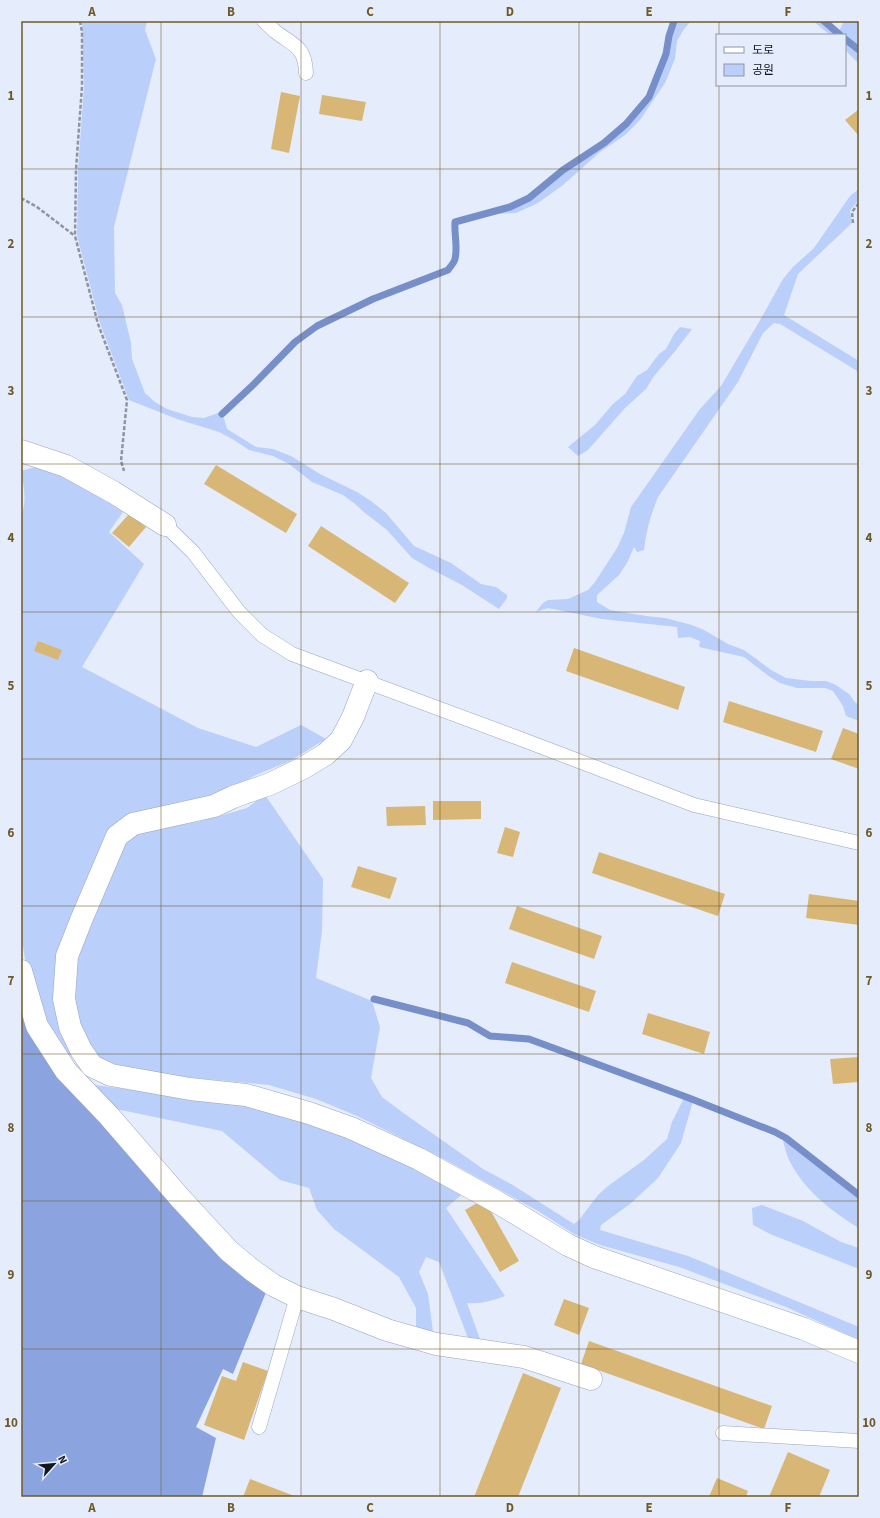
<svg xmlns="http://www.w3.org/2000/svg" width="880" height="1518" viewBox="0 0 880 1518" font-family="'Source Sans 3','Noto Sans KR',sans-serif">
<rect width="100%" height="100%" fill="#e5ecfb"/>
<g fill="#bbcffb">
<path d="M 82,21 L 147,21 L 145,30 L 156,59 L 114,227 L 115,293 L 122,305 L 131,343 L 132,359 L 145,393 L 155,402 L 167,409 L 192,417 L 204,418 L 221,412 L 219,417 L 223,415 L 227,429 L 256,447 L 273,449 L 291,456 L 320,474 L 357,492 L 371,501 L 386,513 L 414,546 L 451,563 L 481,584 L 496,587 L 507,595 L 507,598 L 499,609 L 462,585 L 431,569 L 412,558 L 387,530 L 365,513 L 354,503 L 343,495 L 312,482 L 289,464 L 273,456 L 249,450 L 234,440 L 219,432 L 177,419 L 129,400 L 100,323 L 77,236 L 78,170 L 84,86 Z"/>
<path d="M 676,21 L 691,21 L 684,29 L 677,41 L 675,59 L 665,83 L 640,120 L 625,135 L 600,152 L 563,185 L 538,203 L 516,213 L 493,214 L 529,199 L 565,171 L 606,144 L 627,125 L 650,98 L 668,55 L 670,37 Z"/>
<path d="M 813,21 L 821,21 L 838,35 L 830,35 Z"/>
<path d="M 844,21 L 859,21 L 859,48 L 839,31 Z"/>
<path d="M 845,41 L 859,53 L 859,64 L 845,50 Z"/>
<path d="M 859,189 L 859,201 L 856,203 L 850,211 L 852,223 L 798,274 L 784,315 L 859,361 L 859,372 L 780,324 L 774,323 L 763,333 L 738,382 L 658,497 C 651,514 646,531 644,550 L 637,552 L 634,547 L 627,563 L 619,575 L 597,595 L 597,602 L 610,610 L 646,616 L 665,618 L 692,625 L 704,630 L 728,644 L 744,650 L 771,670 L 786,678 L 811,681 L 826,681 L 836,685 L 849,694 L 855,702 L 859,705 L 859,721 L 846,716 L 843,706 L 833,691 L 825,688 L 797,688 L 780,683 L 770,677 L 744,657 L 699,647 L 700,641 L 690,637 L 678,638 L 677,627 L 602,619 L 548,608 L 536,612 L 543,603 L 548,600 L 568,599 L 588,590 L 595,582 L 617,548 L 624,533 L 631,507 L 700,409 L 721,386 L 759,322 L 783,279 L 793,267 L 814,248 L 850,196 Z"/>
<path d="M 680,327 L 692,329 L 676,350 L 654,376 L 646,389 L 625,408 L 588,450 L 578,456 L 568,447 L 595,425 L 613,404 L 625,394 L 637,376 L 647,370 L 659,354 L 666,349 L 674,334 Z"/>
<path d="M 35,467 L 53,469 L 123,512 L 109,532 L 144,564 L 82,667 L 198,728 L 256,747 L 301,725 L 326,739 L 290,761 L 256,775 L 206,802 L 134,817 L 62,940 L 74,1057 L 59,1049 L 48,1029 L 27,972 L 21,934 L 21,516 C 27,502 24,486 21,471 Z"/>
<path d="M 265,795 L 323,879 L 322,931 L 316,978 L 372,1001 L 380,1027 L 371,1078 L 382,1097 L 402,1112 L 483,1169 L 511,1184 L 574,1224 L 579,1220 L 598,1195 L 608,1186 L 644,1160 L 667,1139 L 672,1122 L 684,1098 L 693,1101 L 681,1143 L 658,1178 L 630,1204 L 601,1225 L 600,1230 L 688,1256 L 859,1327 L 859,1340 L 786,1307 L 679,1267 L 600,1245 L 574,1234 L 538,1211 L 444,1159 L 357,1116 L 316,1099 L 269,1085 L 173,1076 L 116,1067 L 96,1055 L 76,1023 L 74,983 L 76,959 L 121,845 L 141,831 L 197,822 L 223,815 L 247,808 Z"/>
<path d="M 95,1085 L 155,1093 L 235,1101 L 363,1139 L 465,1192 L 446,1208 L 505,1296 C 492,1301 481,1304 467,1303 L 480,1339 L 468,1338 L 439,1262 L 426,1257 L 419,1272 L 428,1294 L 433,1332 L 416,1329 L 416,1308 L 399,1277 L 334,1229 L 317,1210 L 309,1188 L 280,1180 L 222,1131 L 116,1109 Z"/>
<path d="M 782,1137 L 859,1197 L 859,1228 C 831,1211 804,1190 789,1160 C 786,1153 784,1144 782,1137 Z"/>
<path d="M 762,1205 L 803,1221 L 841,1242 L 859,1248 L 859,1269 L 770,1234 L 753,1225 L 752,1208 Z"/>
</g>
<path fill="#8ba4e0" d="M 21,1006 L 267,1290 L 233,1374 L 223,1369 L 196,1427 L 216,1438 L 202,1497 L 21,1497 Z"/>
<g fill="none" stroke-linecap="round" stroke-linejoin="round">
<g stroke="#778fc9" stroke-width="7">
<path d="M 824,21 L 840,35"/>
<path d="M 845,39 L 859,50"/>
<path d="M 222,414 L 254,384 L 295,342 L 317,326 L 373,299 L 448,270 C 450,267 454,263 455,259 C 458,247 454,234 455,222 L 510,207 L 529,198 L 563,170 L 604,143 L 626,124 L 649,97 L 666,54 L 669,36 L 674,21"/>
<path d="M 374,999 L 468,1023 L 490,1036 L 529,1039 L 689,1098 L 775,1132 L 786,1138 L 859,1195"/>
</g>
</g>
<g fill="#d8b776">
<path d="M 281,92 L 300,96 L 289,153 L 271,149 Z"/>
<path d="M 322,95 L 366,102 L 362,121 L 319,114 Z"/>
<path d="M 858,110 L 859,111 L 858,135 L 845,120 Z"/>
<path d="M 216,465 L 297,514 L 286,533 L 204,484 Z"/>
<path d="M 129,514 L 146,527 L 129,547 L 112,533 Z"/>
<path d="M 321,526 L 409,583 L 395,603 L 308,546 Z"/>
<path d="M 38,641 L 62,650 L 58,660 L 34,651 Z"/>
<path d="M 574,648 L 685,687 L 678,710 L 566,671 Z"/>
<path d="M 729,701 L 823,731 L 816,752 L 723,722 Z"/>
<path d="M 843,728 L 859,734 L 859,769 L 831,759 Z"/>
<path d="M 433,801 L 481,801 L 481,819 L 433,820 Z"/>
<path d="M 425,806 L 426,825 L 387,826 L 386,807 Z"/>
<path d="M 505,827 L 520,832 L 513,857 L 497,853 Z"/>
<path d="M 599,852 L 725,894 L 718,916 L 592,873 Z"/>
<path d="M 358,866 L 397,878 L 390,899 L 351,887 Z"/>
<path d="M 809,894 L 859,901 L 859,925 L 806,918 Z"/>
<path d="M 517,906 L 602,936 L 594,959 L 509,929 Z"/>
<path d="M 512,962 L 596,991 L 589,1012 L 505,983 Z"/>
<path d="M 648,1013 L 710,1032 L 704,1054 L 642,1034 Z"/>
<path d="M 859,1057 L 859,1082 L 833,1084 L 830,1059 Z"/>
<path d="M 484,1199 L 519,1261 L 500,1272 L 465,1210 Z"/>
<path d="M 564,1299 L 589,1308 L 579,1335 L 554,1325 Z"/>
<path d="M 589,1341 L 772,1406 L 764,1429 L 581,1364 Z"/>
<path d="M 243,1362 L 268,1371 L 244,1440 L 204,1425 L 222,1376 L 236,1381 Z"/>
<path d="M 523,1373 L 561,1388 L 518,1497 L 474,1497 Z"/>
<path d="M 788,1452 L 830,1470 L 819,1497 L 769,1497 Z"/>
<path d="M 717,1478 L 748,1491 L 746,1497 L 709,1497 Z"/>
<path d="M 250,1479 L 297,1497 L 243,1497 Z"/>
</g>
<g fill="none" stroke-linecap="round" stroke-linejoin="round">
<defs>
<g id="lane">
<path d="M 264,21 C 268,25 272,29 276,32 C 294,46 305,46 306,73"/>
<path d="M 165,525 L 193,552 L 239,612 L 262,635 L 292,654 L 521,739 L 694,805 L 859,843"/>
<path d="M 259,1427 L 297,1297"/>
<path d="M 723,1433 L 859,1441"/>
</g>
<g id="street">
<path d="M 21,451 L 66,466 L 113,492 L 165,525"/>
<path d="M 367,681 L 353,717 L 341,740 L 326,754 L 303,768 L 270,784 L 233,797 L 214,806 L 133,824 L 117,836 L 82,918 L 67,956 L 64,999 L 70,1027 L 81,1050 L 92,1066 L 111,1075 L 190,1089 L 246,1095 L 309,1113 L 351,1128 L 419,1159 L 497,1202 L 568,1245 L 594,1257 L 804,1329 L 859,1352"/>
<path d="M 21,971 L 37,1026 L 66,1071 L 109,1116 L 180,1198 L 229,1251 L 252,1270 L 273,1285 L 297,1297 L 334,1309 L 387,1330 L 436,1344 L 524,1357 L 591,1379"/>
</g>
</defs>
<use href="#lane" stroke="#9aa4bb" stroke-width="15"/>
<use href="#street" stroke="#9aa4bb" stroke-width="23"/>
<g stroke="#8e94a0" stroke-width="2.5" stroke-dasharray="4 2" stroke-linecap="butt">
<path d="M 80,21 L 82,32 L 82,86 L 76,170 L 75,236 L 98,324 L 127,400 L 121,461 L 124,471"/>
<path d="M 21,198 L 37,207 L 75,236"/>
<path d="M 853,223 L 852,212 L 859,203"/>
</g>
<use href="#lane" stroke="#fff" stroke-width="14"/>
<use href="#street" stroke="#fff" stroke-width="22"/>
</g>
<path fill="none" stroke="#705929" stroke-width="1" stroke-opacity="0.55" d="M 161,21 L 161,1497M 301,21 L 301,1497M 440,21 L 440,1497M 579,21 L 579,1497M 719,21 L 719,35M 719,85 L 719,1497M 21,169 L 859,169M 21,317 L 859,317M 21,464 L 859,464M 21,612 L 859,612M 21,759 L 859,759M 21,906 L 859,906M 21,1054 L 859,1054M 21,1201 L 859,1201M 21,1349 L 859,1349"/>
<rect width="880" height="1518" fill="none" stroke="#e5ecfb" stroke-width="44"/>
<rect x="716" y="34" width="130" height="52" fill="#e5ecfb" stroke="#9196a3"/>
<rect x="724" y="47" width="20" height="6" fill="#ffffff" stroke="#9196a3"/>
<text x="752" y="54" font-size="12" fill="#12161e">도로</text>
<rect x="724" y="64" width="20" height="12" fill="#bbcffb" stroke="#9196a3"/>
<text x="752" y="74" font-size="12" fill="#12161e">공원</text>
<g transform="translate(54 1464) rotate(63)" stroke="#e5ecfb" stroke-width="3" paint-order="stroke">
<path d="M0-3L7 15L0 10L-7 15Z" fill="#12161e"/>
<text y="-6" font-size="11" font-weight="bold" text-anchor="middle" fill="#12161e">N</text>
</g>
<rect x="22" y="22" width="836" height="1474" fill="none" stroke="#705929" stroke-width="1.5"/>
<g font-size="13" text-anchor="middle" font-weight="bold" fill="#705929">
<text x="92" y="16">A</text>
<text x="231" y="16">B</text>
<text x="370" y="16">C</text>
<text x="510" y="16">D</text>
<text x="649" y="16">E</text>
<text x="788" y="16">F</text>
<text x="11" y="100">1</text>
<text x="869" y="100">1</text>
<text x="11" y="248">2</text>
<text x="869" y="248">2</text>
<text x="11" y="395">3</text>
<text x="869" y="395">3</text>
<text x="11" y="542">4</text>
<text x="869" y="542">4</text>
<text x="11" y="690">5</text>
<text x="869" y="690">5</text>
<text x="11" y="837">6</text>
<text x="869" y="837">6</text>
<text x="11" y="985">7</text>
<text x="869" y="985">7</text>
<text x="11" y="1132">8</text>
<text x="869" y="1132">8</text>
<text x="11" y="1279">9</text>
<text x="869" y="1279">9</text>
<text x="11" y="1427">10</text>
<text x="869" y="1427">10</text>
<text x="92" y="1512">A</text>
<text x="231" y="1512">B</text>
<text x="370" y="1512">C</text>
<text x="510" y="1512">D</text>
<text x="649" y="1512">E</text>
<text x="788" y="1512">F</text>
</g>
</svg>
